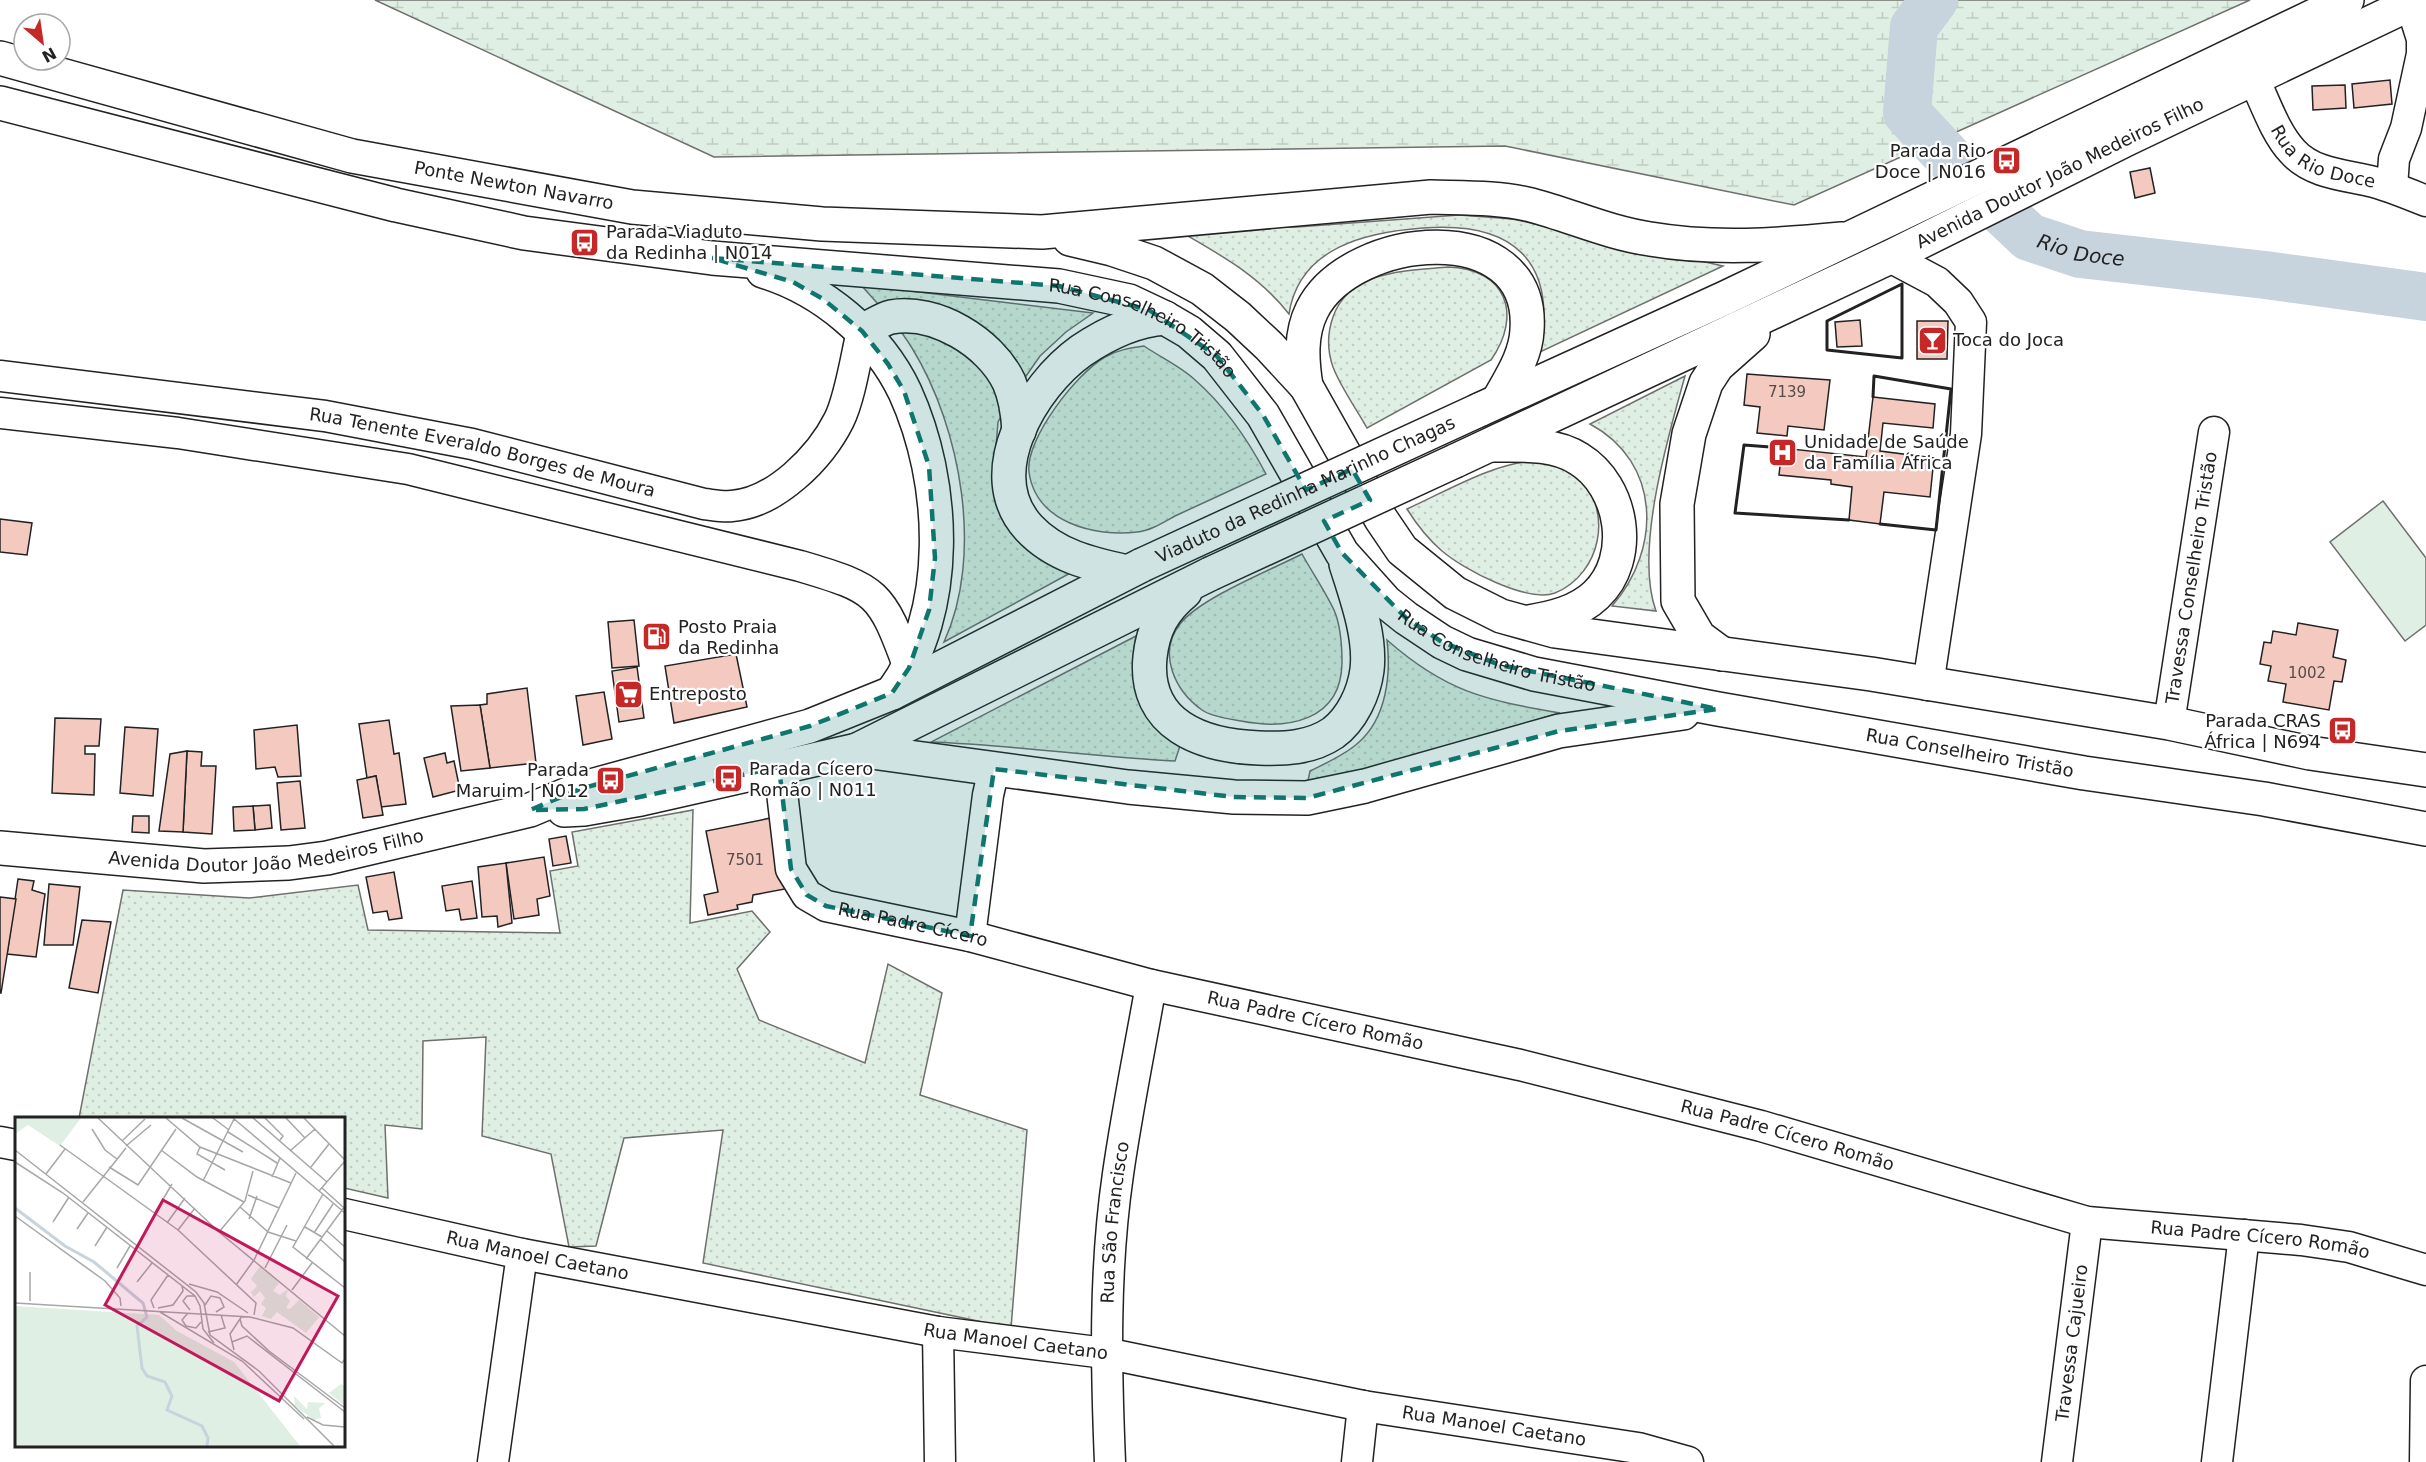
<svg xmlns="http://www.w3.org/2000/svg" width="2426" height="1462" viewBox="0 0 2426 1462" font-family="'DejaVu Sans',sans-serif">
<defs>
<pattern id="grass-dots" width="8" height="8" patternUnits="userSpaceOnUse" patternTransform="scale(1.5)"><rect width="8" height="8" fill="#e0efe3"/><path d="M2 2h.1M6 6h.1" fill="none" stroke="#c0cdc2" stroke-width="1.8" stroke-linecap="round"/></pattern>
<pattern id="wetland-marsh" width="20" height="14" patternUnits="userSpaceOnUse" patternTransform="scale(1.5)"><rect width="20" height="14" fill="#e0efe3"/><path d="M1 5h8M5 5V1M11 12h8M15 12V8" fill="none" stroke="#c0cdc2"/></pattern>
</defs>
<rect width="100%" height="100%" fill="#fff"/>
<g fill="url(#grass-dots)" stroke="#6f6f6f" stroke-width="1.5">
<path d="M 1459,215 L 1513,219 L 1723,266 L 1540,352 C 1558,260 1512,221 1423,228 C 1367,232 1299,247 1289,314 C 1258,274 1217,253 1174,228 L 1297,227 Z"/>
<path d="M 1448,267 C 1506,269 1523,314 1491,360 L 1367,428 C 1356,408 1341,388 1333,367 C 1327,350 1327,334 1333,317 C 1349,270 1407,271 1448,267 Z"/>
<path d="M 861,285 L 1093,313 L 1066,332 L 1040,356 L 1017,389 L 998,422 L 993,484 L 1074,571 L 944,642 C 984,555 961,428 912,348 C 898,325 879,305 861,285 Z"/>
<path d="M 1144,346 C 1160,357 1180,366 1194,379 C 1225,406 1247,438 1266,474 C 1236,488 1205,502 1175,516 C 1164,522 1150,531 1137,532 C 1095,537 1036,523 1029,472 C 1025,439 1077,373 1105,357 C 1117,350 1130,348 1144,346 Z"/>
<path d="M 1685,376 C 1668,437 1634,551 1656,611 L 1612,606 C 1662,549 1661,462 1590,424 Z"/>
<path d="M 1541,460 C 1552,465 1569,468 1578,476 C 1614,511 1601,574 1555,593 C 1527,603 1463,569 1442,551 C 1428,539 1417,525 1407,509 C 1449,490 1494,462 1541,460 Z"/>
<path d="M 1302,554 C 1312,572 1325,591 1334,610 C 1341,626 1342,646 1342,663 C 1341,721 1288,730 1241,721 C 1229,719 1212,717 1202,710 C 1175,691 1157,653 1180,624 C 1200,598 1271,570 1302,554 Z"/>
<path d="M 1136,636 C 1126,682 1147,715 1180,746 L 1175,761 C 1093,757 1013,745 931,742 Z"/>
<path d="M 1387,640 C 1446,692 1485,700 1560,713 L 1457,743 L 1415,759 L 1308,781 L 1310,771 C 1326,763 1345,755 1358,743 C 1387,718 1391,674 1387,640 Z"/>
<path d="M 693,810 L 690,923 L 752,911 L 770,932 L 737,969 L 759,1020 L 865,1063 L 888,964 L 942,993 L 920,1095 L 1027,1130 L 1011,1328 L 703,1263 L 723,1130 L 624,1138 L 596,1246 L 569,1247 L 551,1154 L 482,1136 L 486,1037 L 423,1041 L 422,1129 L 385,1125 L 388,1198 L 344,1188 L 344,1118 L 79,1118 L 123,890 L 249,898 L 358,885 L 368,930 L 560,933 L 550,871 L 578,866 L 572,832 Z"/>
</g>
<path fill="url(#wetland-marsh)" stroke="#6f6f6f" stroke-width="1.5" d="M 375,0 L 2250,0 L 1794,205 L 1505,146 L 714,157 Z"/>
<path fill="#e0efe3" stroke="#6f6f6f" stroke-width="1.5" d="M 2383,501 L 2426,558 L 2426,625 L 2405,641 L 2330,542 Z"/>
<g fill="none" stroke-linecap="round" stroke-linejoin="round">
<path stroke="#c7d3dd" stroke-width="48" id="s1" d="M 1934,0 L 1914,27 L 1907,113 L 1974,185 L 2029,237 L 2080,254 L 2265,275 L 2426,297"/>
</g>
<g fill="#f3c9c0" stroke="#222" stroke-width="1.5">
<path d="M 2390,80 L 2392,104 L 2354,108 L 2352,84 Z"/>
<path d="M 2345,85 L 2346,108 L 2313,110 L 2312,86 Z"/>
<path d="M 2150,168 L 2155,193 L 2135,198 L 2130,172 Z"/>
<path d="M 1860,320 L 1862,346 L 1837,347 L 1835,322 Z"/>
<path d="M 1917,321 L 1948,321 L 1947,359 L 1917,359 Z"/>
<path d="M 1747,374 L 1830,380 L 1824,430 L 1788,426 L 1787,436 L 1757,433 L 1760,407 L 1744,405 Z"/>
<path d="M 1873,397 L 1935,404 L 1933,428 L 1883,423 L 1880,451 L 1934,458 L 1930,497 L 1884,492 L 1880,524 L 1849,520 L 1852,487 L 1831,484 L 1831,480 L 1779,475 L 1782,448 L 1866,457 Z"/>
<path d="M 0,519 L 32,523 L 27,555 L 0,552 Z"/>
<path d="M 634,620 L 639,666 L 612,668 L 608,622 Z"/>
<path d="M 2298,623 L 2338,630 L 2333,657 L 2346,660 L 2342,682 L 2334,681 L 2329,710 L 2283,702 L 2286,684 L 2268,681 L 2271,666 L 2260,664 L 2264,642 L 2271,643 L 2273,631 L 2296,635 Z"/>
<path d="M 736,654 L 747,707 L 674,723 L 665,666 Z"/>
<path d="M 637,667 L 644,718 L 619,722 L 612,671 Z"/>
<path d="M 527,688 L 536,763 L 490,768 L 480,705 L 487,704 L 487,694 Z"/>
<path d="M 604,692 L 612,739 L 583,745 L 576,696 Z"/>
<path d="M 480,705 L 490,768 L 461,771 L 451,706 Z"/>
<path d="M 55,718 L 101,719 L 99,746 L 85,746 L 85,754 L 95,754 L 94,795 L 52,793 Z"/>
<path d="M 389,720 L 394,754 L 399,753 L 406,804 L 381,807 L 376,776 L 367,778 L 359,724 Z"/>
<path d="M 297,725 L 301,776 L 278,777 L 275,767 L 256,769 L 254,730 Z"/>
<path d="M 125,727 L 158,729 L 153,796 L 120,793 Z"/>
<path d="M 187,751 L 202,752 L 201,766 L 216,766 L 212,834 L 183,832 Z"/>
<path d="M 187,751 L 183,832 L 159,831 L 170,754 Z"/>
<path d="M 445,753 L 447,763 L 454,761 L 460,790 L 433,797 L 424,758 Z"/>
<path d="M 376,776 L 383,815 L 363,818 L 357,780 Z"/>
<path d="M 300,781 L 305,828 L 281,830 L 277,783 Z"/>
<path d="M 270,805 L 272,828 L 255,830 L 253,806 Z"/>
<path d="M 253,806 L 255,830 L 234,831 L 233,807 Z"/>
<path d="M 133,816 L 149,816 L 149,833 L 132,832 Z"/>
<path d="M 771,818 L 785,889 L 753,895 L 752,902 L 737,905 L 738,909 L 708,915 L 704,895 L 718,892 L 706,831 Z"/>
<path d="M 566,836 L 571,863 L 553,866 L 549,839 Z"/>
<path d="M 544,857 L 550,896 L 537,899 L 539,915 L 514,919 L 506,863 Z"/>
<path d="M 506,863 L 512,923 L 498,927 L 497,916 L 482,917 L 478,867 Z"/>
<path d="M 394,872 L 402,918 L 389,920 L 387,911 L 373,913 L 366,877 Z"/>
<path d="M 18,879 L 34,881 L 32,890 L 45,894 L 36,957 L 7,954 Z"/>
<path d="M 472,881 L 477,918 L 461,920 L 459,909 L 446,911 L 442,886 Z"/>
<path d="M 49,884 L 80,887 L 73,945 L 44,945 Z"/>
<path d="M 0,897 L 16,899 L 1,993 L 0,993 Z"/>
<path d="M 82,920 L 111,922 L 98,993 L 69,988 Z"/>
</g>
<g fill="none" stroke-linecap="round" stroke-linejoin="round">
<defs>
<g id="minor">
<path id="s2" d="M 2254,79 C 2265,102 2275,133 2293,152 C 2313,174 2346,175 2374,182 C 2392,187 2409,194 2426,201"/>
<path d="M 2392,187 L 2394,159 L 2406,128 L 2422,54 L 2422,39 L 2411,4"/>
<path d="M 1890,257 L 1937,282 L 1958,302 L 1971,322 L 1966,434 L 1928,685"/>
<path id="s3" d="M 0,376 L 325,416 L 472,444 L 704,504 C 713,505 723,507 732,506 C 775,503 820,458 839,420 C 850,398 856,357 862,331"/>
<path d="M 0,413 L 178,433 L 408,469 L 800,566 C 878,589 881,592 909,668"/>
<path id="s4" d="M 2169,723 L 2214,432"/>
<path id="s5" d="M 779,767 L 791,869 L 807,895 L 826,906 L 970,936 L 1151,985 L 1520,1065 L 1761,1126 L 2087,1222 L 2301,1240 L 2349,1247 L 2426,1270"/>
<path d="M 970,936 L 988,795 L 994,769"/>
<path d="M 0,1142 L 16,1145"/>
<path id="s6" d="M 344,1214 L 522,1254 L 938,1332 L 1105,1353 L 1363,1406 L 1638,1448 L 1688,1462"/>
<path d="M 938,1332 L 940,1462"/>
<path d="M 493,1462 L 522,1254"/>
<path id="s7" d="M 1110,1462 C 1106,1366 1104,1270 1118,1174 C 1127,1111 1140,1048 1151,985"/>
<path d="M 1357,1462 L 1363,1406"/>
<path id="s8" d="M 2057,1462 L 2087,1222"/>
<path d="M 2217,1462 L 2244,1235"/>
<path d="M 2425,1462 L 2426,1381"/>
</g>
<g id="major">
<path id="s9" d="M 0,58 L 352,156 L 632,207 L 822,224 L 1042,232 L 1431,197 C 1464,198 1499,197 1531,205 C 1572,216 1609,233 1650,239 C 1714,250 1779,245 1842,239"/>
<path id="s10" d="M 0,103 L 396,205 L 524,233 L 712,258 L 1059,286 L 1129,301 L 1165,318 L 1189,332 L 1217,356 L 1263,415 L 1342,553 L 1386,602 L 1406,618 L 1442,642 L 1467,654 L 1534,674 L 1718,709 L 2084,773 L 2264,799 L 2426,829"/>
<path d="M 1070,239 L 1112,249 L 1154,263 L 1202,289 L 1238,317 L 1269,346 L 1306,386 L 1381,519 L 1402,550 L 1455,593 L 1501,616 L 1555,631 L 1871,674 L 2169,723 L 2310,753 L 2426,770"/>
<path d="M 763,271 C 822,289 878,335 905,392 C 946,482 952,611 892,693"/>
<path d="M 862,331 C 871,327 882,319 891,317 C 935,309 990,342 1009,382 C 1016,398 1018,414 1019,431"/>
<path d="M 1306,386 C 1302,361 1300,334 1312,310 C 1351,232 1535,214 1527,330 C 1526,356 1510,379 1498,401"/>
<path d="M 1479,410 L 1725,298 L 2347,0"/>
<path d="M 1494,445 C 1521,445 1555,443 1579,459 C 1623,486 1635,558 1596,595 C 1578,612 1553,618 1529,622"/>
<path id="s11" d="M 1455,461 L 1890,257 L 2127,139 L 2418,0"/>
<path d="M 1127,572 C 1091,564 1055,556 1029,528 C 979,474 1032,386 1081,351 C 1106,334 1135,320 1165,318"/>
<path d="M 1185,592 C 1163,610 1153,629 1150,657 C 1143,725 1202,746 1259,748 C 1285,749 1311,748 1333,733 C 1352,719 1364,693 1367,670 C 1371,636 1356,596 1346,564"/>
<path d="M 1722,654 L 1699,637 L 1678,601 L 1677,504 L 1689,434 L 1706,383 L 1717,366 L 1753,334"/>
<path d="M 857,750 L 1128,787 L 1234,797 L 1307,798 L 1365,786 L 1559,731 L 1683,713"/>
<path d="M 564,810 L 584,809 L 641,799 L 857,750 L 1210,574"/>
<path id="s12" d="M 0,848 L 204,866 L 289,863 L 327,858 L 530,810 L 580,789 L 810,726 L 892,693 L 1142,565"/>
</g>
</defs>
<use href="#minor" stroke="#222" stroke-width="33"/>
<use href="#major" stroke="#222" stroke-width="36"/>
<use href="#minor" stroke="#fff" stroke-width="30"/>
<use href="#major" stroke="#fff" stroke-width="33"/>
<defs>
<g id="major-bridge">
<path id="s13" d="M 1142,565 L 1479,410"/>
<path d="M 1210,574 L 1455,461"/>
</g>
</defs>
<use href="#major-bridge" stroke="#222" stroke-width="36" stroke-linecap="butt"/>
<use href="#major-bridge" stroke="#fff" stroke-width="33"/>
<g stroke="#222" stroke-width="3">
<path d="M 1902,284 L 1902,358 L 1827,350 L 1827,321 Z"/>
<path d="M 1873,397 L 1874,376 L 1951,389 L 1936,530 L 1880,524"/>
<path d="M 1782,448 L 1744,445 L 1735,513 L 1849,520"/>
</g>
</g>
<path fill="#0f766e" fill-opacity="0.2" stroke="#0f766e" stroke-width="4.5" stroke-dasharray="12 8" stroke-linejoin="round" d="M 712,258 L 1059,286 L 1149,310 L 1217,356 L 1263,415 L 1306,490 L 1352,469 L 1370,500 L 1324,521 L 1342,553 L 1406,618 L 1442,642 L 1500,665 L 1718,709 L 1559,731 L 1307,798 L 1234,797 L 994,769 L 970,936 L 826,906 L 807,895 L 791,869 L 779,767 L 584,809 L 530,810 L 580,789 L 810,726 L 892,693 L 909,668 L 929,610 L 935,558 L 929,466 L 904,391 L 888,364 L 862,331 L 823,299 L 793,282 Z"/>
<defs>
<symbol id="bus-square" viewBox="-11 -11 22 22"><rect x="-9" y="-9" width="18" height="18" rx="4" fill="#c62828" stroke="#fff"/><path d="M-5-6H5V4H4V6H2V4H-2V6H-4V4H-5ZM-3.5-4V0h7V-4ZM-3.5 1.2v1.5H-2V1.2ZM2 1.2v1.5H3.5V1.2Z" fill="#fff"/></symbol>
<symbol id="bar-square" viewBox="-11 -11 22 22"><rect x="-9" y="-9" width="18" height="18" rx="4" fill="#c62828" stroke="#fff"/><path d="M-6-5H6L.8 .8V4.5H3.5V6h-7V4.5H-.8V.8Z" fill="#fff"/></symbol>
<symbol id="hospital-square" viewBox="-11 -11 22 22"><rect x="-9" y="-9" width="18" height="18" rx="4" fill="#c62828" stroke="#fff"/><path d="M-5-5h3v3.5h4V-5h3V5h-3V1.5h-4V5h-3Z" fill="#fff"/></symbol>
<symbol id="fuel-square" viewBox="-11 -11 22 22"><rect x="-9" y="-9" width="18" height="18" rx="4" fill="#c62828" stroke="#fff"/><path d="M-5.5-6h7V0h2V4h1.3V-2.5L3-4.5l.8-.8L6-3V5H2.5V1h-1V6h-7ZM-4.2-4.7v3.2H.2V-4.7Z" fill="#fff"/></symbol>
<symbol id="supermarket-square" viewBox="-11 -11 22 22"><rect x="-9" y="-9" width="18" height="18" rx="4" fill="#c62828" stroke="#fff"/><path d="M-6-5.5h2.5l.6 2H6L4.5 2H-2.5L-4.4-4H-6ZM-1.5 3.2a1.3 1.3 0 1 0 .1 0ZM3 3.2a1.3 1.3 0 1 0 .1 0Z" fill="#fff"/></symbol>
</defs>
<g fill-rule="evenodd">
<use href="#bus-square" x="1990" y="144" width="33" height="33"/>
<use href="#bus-square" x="568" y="226" width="33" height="33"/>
<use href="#bar-square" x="1916" y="324" width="33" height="33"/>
<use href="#hospital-square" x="1766" y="436" width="33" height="33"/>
<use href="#fuel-square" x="640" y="620" width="33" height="33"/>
<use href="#supermarket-square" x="612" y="678" width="33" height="33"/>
<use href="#bus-square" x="2326" y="714" width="33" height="33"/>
<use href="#bus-square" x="712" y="762" width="33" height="33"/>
<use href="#bus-square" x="594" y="764" width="33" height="33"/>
</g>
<g text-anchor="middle" stroke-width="4.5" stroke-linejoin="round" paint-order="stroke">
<g font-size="15" fill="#564c4a">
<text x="1787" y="397">7139</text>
<text x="2307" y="678">1002</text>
<text x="745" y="865">7501</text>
</g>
<g font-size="18" fill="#222" stroke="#fff" text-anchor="start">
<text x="1986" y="157" text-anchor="end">Parada Rio<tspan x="1986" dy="21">Doce | N016</tspan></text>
<text x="606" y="238">Parada Viaduto<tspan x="606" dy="21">da Redinha | N014</tspan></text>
<text x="1953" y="346">Toca do Joca</text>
<text x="1804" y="448">Unidade de Saúde<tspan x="1804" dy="21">da Família África</tspan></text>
<text x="678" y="633">Posto Praia<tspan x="678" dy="21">da Redinha</tspan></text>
<text x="649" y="700">Entreposto</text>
<text x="2321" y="727" text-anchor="end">Parada CRAS<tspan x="2321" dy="21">África | N694</tspan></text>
<text x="749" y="775">Parada Cícero<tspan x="749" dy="21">Romão | N011</tspan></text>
<text x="589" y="776" text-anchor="end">Parada<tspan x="589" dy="21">Maruim | N012</tspan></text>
</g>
<g font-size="18" fill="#222" stroke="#fff">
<text dy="6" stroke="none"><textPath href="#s2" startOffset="112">Rua Rio Doce</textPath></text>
<text dy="6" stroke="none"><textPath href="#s11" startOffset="670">Avenida Doutor João Medeiros Filho</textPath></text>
<text dy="6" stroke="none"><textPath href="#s9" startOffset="530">Ponte Newton Navarro</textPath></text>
<text dy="6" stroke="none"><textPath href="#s10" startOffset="1173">Rua Conselheiro Tristão</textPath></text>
<text dy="6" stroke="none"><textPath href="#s3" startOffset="489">Rua Tenente Everaldo Borges de Moura</textPath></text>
<text dy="6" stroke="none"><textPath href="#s13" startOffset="180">Viaduto da Redinha Marinho Chagas</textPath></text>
<text dy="6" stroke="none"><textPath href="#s4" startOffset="147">Travessa Conselheiro Tristão</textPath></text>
<text dy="6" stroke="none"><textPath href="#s10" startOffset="1677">Rua Conselheiro Tristão</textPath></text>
<text dy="6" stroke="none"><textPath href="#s10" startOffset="2163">Rua Conselheiro Tristão</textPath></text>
<text dy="6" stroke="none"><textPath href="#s12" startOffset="268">Avenida Doutor João Medeiros Filho</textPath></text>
<text dy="6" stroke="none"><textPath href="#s5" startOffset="244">Rua Padre Cícero</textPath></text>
<text dy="6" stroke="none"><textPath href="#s5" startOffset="658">Rua Padre Cícero Romão</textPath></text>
<text dy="6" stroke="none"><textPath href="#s5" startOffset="1144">Rua Padre Cícero Romão</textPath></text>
<text dy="6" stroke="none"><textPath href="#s7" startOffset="240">Rua São Francisco</textPath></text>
<text dy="6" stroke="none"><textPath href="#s5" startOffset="1630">Rua Padre Cícero Romão</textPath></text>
<text dy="6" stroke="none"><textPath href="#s6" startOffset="198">Rua Manoel Caetano</textPath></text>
<text dy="6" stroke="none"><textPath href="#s6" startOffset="684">Rua Manoel Caetano</textPath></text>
<text dy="6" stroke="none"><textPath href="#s8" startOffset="120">Travessa Cajueiro</textPath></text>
<text dy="6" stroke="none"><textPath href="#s6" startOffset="1170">Rua Manoel Caetano</textPath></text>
</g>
<g font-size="20" font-style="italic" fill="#222" stroke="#fff">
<text dy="7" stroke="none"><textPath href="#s1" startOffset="348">Rio Doce</textPath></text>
</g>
</g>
<g transform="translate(15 1117)">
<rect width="330" height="330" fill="#fff"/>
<path d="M 0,1 L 66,1 L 45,29 L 13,8 L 0,17 ZM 245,149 L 264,166 L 258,174 L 265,178 L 273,172 L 271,179 L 275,184 L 271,191 L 275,192 L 284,183 L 304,200 L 291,216 L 262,195 L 256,202 L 247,199 L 251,191 L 246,187 L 250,181 L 245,174 L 239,180 L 236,175 L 242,169 L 236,162 Z" fill="#e0efe3"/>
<path d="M 326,267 L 330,269 L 330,289 L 314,276 ZM 279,279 L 292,292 L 293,285 L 310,286 L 304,291 L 306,301 L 299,303 L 280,289 Z" fill="#e0efe3"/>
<path d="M 0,189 L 144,198 L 162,214 L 219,245 L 285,329 L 0,329 Z" fill="#e0efe3"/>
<path fill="none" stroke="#c7d3dd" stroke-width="3" d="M 0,91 L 50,129 L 79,145 L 128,186 L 132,200 L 122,209 L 127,251 L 132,259 L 150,265 L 157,279 L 152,293 L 187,309 L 193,321 L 192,329"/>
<path fill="none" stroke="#a7a7a7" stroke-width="1.5" d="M 83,1 L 204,115 L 330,219M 151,1 L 185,30 L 276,66M 167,1 L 228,35M 198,1 L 214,13M 218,1 L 330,96M 238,1 L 312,65M 250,1 L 268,19 L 265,23M 271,1 L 290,21M 289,1 L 330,43M 77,12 L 90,33 L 102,42M 213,15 L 262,46M 107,24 L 130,2M 45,28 L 163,113 L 241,186 L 239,198M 111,29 L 136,8M 185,30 L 182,37 L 210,53M 0,33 L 181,175 L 189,186 L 195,218 L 244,254 L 319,329M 146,33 L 182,60 L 229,85M 275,34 L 300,12M 0,45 L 48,76 L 180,179 L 185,189 L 188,212 L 199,226M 94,50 L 123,68 L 161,12M 296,50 L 314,27M 31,57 L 50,32M 257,60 L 265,41M 188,64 L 219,2M 307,71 L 328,90M 304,74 L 330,44M 308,77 L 278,130 L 330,171M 233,78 L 264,91M 68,85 L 111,31M 225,90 L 253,115 L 281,124M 140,96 L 157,67M 0,99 L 90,164 L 105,181 L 106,189M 234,102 L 242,79M 38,105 L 54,80M 152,106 L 170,81M 290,110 L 307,120M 62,112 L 73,96M 163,113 L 180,91M 312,114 L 330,130M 204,115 L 230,84 L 238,54M 299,116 L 318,87M 305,122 L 330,145M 80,129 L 92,110M 291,142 L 330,89M 102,151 L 115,129M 250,151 L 272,108M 122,165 L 137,146M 174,167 L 202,175 L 233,196M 221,168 L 239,143 L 281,56M 277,173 L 297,146M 15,184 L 15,155M 0,186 L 235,200 L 278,211 L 327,246 L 330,242M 190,188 L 196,179 L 205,181 L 209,190 L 201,195M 139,191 L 136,183 L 153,158M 143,191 L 158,188 L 168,174 L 167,169M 175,193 L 168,184 L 172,179 L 180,179M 145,195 L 227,244 L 289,302M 173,196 L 167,203 L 171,209 L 181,211 L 186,205M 225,202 L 227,209 L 254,234 L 330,291M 193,215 L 210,211 L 206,198M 217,225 L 232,219 L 330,295M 219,233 L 215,217 L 227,199M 292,300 L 308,308 L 330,310"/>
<path fill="#c2185b" fill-opacity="0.15" stroke="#c2185b" stroke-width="3" d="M 148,83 L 323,179 L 264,284 L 90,188 Z"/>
<rect width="330" height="330" fill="none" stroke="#222" stroke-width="3"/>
</g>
<g transform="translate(42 42) rotate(151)"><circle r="28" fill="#ffffff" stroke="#a7a7a7" stroke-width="1.5"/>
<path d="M0-4.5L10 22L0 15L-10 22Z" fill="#c62828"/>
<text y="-9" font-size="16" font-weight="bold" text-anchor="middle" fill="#222222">N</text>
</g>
</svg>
